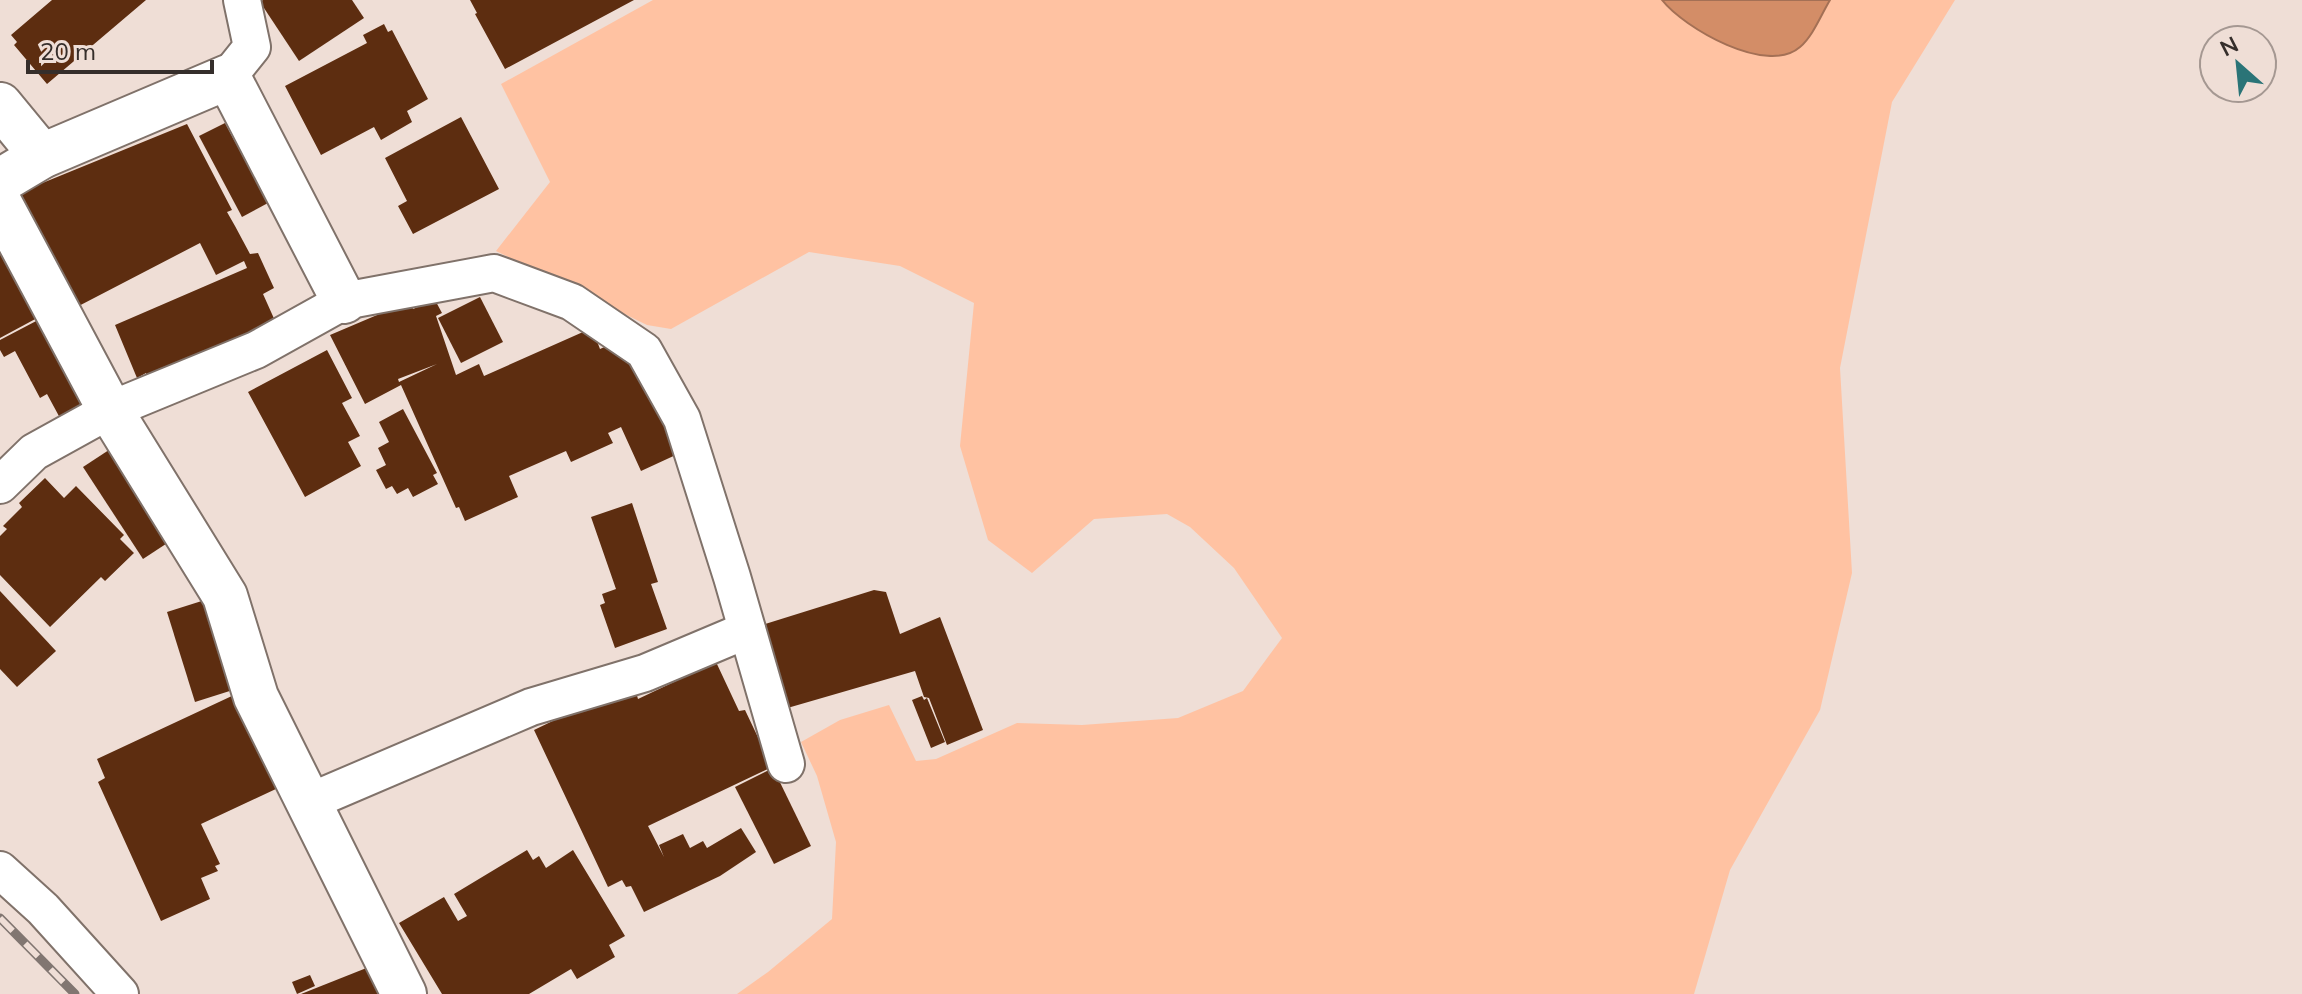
<svg xmlns="http://www.w3.org/2000/svg" width="2302" height="994" viewBox="0 0 2302 994" font-family="Mulish,sans-serif">
<rect width="100%" height="100%" fill="#efded6"/>
<path fill="#ffc2a2" d="M 653,0 L 1955,0 L 1892,102 L 1840,368 L 1852,573 L 1820,710 L 1730,870 L 1694,994 L 737,994 L 768,972 L 832,919 L 836,842 L 817,776 L 801,742 L 840,720 L 889,705 L 916,761 L 936,759 L 1017,723 L 1082,725 L 1178,718 L 1243,691 L 1282,638 L 1234,568 L 1190,527 L 1167,514 L 1094,519 L 1032,573 L 988,540 L 960,446 L 974,303 L 900,266 L 809,252 L 671,329 L 647,325 L 496,251 L 550,182 L 501,84 Z"/>
<path fill="#d38d67" stroke="#a47055" stroke-width="2" d="M 1662,0 L 1830,0 C 1821,15 1813,36 1800,47 C 1767,76 1684,28 1662,0 Z"/>
<g fill="#5d2d10" fill-rule="evenodd">
<path d="M 52,0 L 146,0 L 47,84 L 14,45 L 17,42 L 11,35 Z"/>
<path d="M 263,0 L 352,0 L 364,18 L 299,61 L 260,2 Z"/>
<path d="M 470,0 L 634,0 L 505,69 L 475,14 L 477,13 Z"/>
<path d="M 384,24 L 388,32 L 392,30 L 428,99 L 407,111 L 412,122 L 381,140 L 374,127 L 321,155 L 285,86 L 367,43 L 363,35 Z"/>
<path d="M 461,117 L 499,189 L 413,234 L 398,206 L 407,201 L 385,158 Z"/>
<path d="M 225,123 L 268,203 L 242,217 L 199,136 Z"/>
<path d="M 187,124 L 232,210 L 227,212 L 235,226 L 250,254 L 258,253 L 274,288 L 263,294 L 276,323 L 147,378 L 146,373 L 137,378 L 115,325 L 247,268 L 244,261 L 216,275 L 200,243 L 71,310 L 13,195 Z"/>
<path d="M 0,242 L 39,317 L 0,338 Z"/>
<path d="M 480,297 L 503,342 L 461,363 L 438,318 Z"/>
<path d="M 435,300 L 442,313 L 436,316 L 456,375 L 479,364 L 484,376 L 592,328 L 600,349 L 611,344 L 650,386 L 680,453 L 641,471 L 621,427 L 608,433 L 613,443 L 571,462 L 566,451 L 509,476 L 518,497 L 465,521 L 459,507 L 456,508 L 401,385 L 365,404 L 330,335 L 410,301 L 413,309 ZM 437,364 L 399,382 L 398,379 Z"/>
<path d="M 40,319 L 88,407 L 60,418 L 47,394 L 40,398 L 15,351 L 4,357 L 0,350 L 0,340 Z"/>
<path d="M 327,350 L 352,398 L 342,403 L 360,436 L 348,442 L 361,466 L 305,497 L 248,392 Z"/>
<path d="M 403,409 L 437,473 L 433,475 L 438,484 L 413,497 L 408,488 L 397,494 L 392,486 L 386,489 L 376,470 L 386,465 L 378,448 L 389,442 L 379,422 Z"/>
<path d="M 115,446 L 175,538 L 143,559 L 83,467 Z"/>
<path d="M 45,478 L 64,498 L 76,486 L 124,535 L 120,539 L 134,553 L 105,581 L 101,577 L 50,627 L 0,575 L 0,536 L 7,529 L 3,526 L 22,507 L 19,503 Z"/>
<path d="M 632,503 L 658,582 L 651,584 L 667,629 L 615,648 L 600,605 L 605,603 L 602,594 L 616,589 L 591,517 Z"/>
<path d="M 874,590 L 886,592 L 900,634 L 940,617 L 983,730 L 947,745 L 929,698 L 924,697 L 915,671 L 784,709 L 759,626 Z"/>
<path d="M 0,591 L 56,651 L 17,687 L 0,669 Z"/>
<path d="M 208,599 L 236,689 L 195,702 L 167,612 Z"/>
<path d="M 716,662 L 739,711 L 745,710 L 772,767 L 648,826 L 664,857 L 659,845 L 683,834 L 690,848 L 703,841 L 707,848 L 741,828 L 756,852 L 720,876 L 644,912 L 631,886 L 626,887 L 622,880 L 608,887 L 534,730 L 592,702 L 595,708 L 635,689 L 638,699 Z"/>
<path d="M 234,695 L 278,788 L 201,824 L 220,864 L 215,866 L 218,871 L 201,878 L 210,899 L 161,921 L 98,782 L 105,778 L 97,759 Z"/>
<path d="M 922,696 L 924,700 L 927,698 L 945,742 L 931,748 L 912,700 Z"/>
<path d="M 773,768 L 811,846 L 774,864 L 735,787 Z"/>
<path d="M 527,850 L 533,860 L 539,856 L 546,868 L 573,850 L 625,936 L 609,945 L 615,957 L 577,979 L 571,969 L 529,994 L 442,994 L 399,923 L 444,897 L 458,921 L 467,916 L 454,894 Z"/>
<path d="M 374,965 L 386,994 L 301,994 Z"/>
<path d="M 310,975 L 315,986 L 297,994 L 292,982 Z"/>
</g>
<g fill="none" stroke-linecap="round" stroke-linejoin="round">
<defs>
<g id="lane">
<path d="M 228,77 L 252,47 L 242,0"/>
<path d="M 0,485 L 34,452 L 110,410 L 256,350 L 344,301 L 494,273 L 572,302 L 644,351 L 682,419 L 732,577 L 786,764"/>
<path d="M 309,802 L 531,707 L 645,673 L 747,630"/>
<path d="M 0,870 L 43,909 L 120,994"/>
</g>
<g id="street">
<path d="M 0,105 L 42,156"/>
<path d="M 0,181 L 42,156 L 228,77 L 344,301"/>
<path d="M 0,204 L 110,410 L 225,596 L 256,697 L 404,994"/>
</g>
</defs>
<use href="#lane" stroke="#80726a" stroke-width="40"/>
<use href="#street" stroke="#80726a" stroke-width="48"/>
<use href="#lane" stroke="#fff" stroke-width="36"/>
<use href="#street" stroke="#fff" stroke-width="44"/>
<defs>
<path id="rail" d="M 0,918 L 75,994"/>
</defs>
<use href="#rail" stroke="#817671" stroke-width="9"/>
<use href="#rail" stroke="#efded6" stroke-width="6" stroke-dasharray="18" stroke-linecap="butt"/>
</g>
<g transform="translate(2238 64) rotate(333)"><circle r="38" fill="#efded6" stroke="#a59892" stroke-width="2"/>
<path d="M0-6L14 30L0 20L-14 30Z" fill="#2a7477"/>
<text y="-12" font-size="22" font-weight="bold" text-anchor="middle" fill="#352e2b">N</text>
</g>
<path d="M28 60v12h184v-12" fill="none" stroke="#352e2b" stroke-width="4"/>
<text x="40" y="60" font-size="24" fill="#352e2b" stroke="#efded6" stroke-width="6" paint-order="stroke">20 m</text>
</svg>
